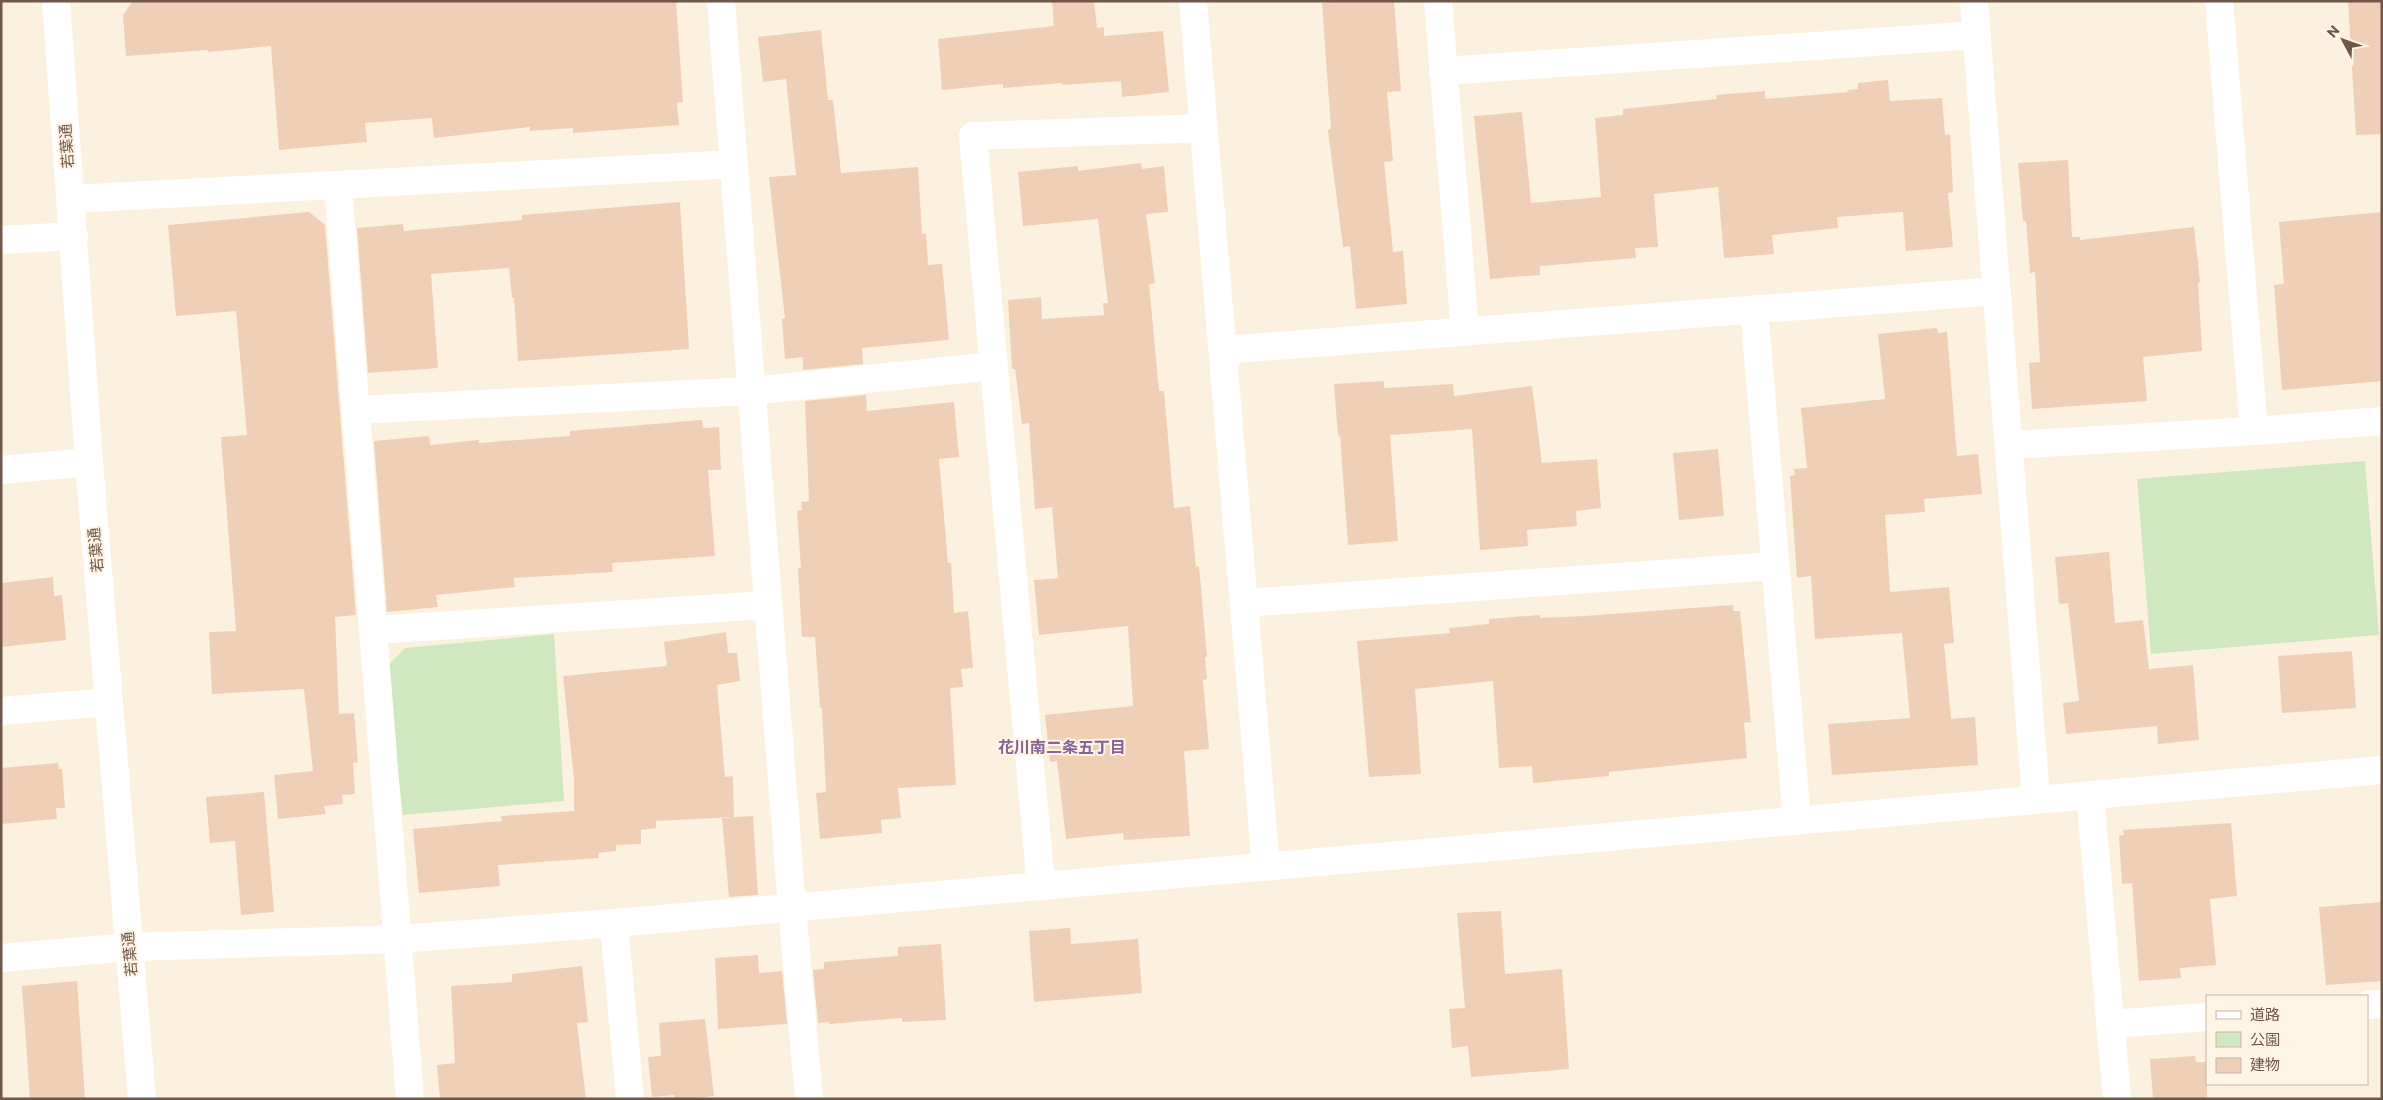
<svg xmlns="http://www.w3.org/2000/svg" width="2383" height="1100" viewBox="0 0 2383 1100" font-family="Commissioner,'Noto Sans JP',sans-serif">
<rect width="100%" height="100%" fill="#fcf1df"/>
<g fill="#cfe8bf">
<path d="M 2365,461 L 2379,635 L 2151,654 L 2137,479 Z"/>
<path d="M 554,634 L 564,801 L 403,815 L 386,668 L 405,648 Z"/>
</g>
<g fill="#f0cfb7">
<path d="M 133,1 L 676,1 L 683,102 L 677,103 L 679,125 L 573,133 L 573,128 L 530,131 L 530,127 L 434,138 L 432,118 L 365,123 L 367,142 L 279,150 L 271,46 L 208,52 L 208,50 L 126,56 L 123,15 Z"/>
<path d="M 1052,1 L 1094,1 L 1097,28 L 1104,27 L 1104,36 L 1163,31 L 1169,92 L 1122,97 L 1121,81 L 1062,85 L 1062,83 L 1003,88 L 1003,84 L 942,90 L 938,39 L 1054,26 Z"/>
<path d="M 1338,1 L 1394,1 L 1401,91 L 1387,92 L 1393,161 L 1384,162 L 1393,252 L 1403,251 L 1407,304 L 1356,309 L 1350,246 L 1343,247 L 1328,130 L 1331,129 L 1322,3 Z"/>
<path d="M 2348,1 L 2382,1 L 2382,134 L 2356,135 Z"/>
<path d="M 821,30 L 828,100 L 833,100 L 841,173 L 918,167 L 922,234 L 926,233 L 928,265 L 942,264 L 949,340 L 862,348 L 863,364 L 803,370 L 803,357 L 785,359 L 782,319 L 785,318 L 769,177 L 796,175 L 786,79 L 763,82 L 758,37 Z"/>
<path d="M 1888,80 L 1890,101 L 1942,98 L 1945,135 L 1950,134 L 1953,192 L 1948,193 L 1953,247 L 1906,251 L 1903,212 L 1837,217 L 1838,228 L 1772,235 L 1774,254 L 1724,258 L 1718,187 L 1654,194 L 1658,247 L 1635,248 L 1636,258 L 1540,266 L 1540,275 L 1490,279 L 1474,116 L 1522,112 L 1531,203 L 1601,197 L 1595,118 L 1623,115 L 1623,109 L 1717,99 L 1716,95 L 1765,91 L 1765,99 L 1848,92 L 1847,90 L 1858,89 L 1858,83 Z"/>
<path d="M 2068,160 L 2072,237 L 2080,237 L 2080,240 L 2194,227 L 2200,282 L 2198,283 L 2202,351 L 2143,357 L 2147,401 L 2032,409 L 2029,363 L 2040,362 L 2035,272 L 2030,273 L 2026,221 L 2023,221 L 2018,163 Z"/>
<path d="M 1141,163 L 1142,169 L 1164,166 L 1168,212 L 1146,214 L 1155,283 L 1149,284 L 1159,391 L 1164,391 L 1174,508 L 1190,506 L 1196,567 L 1199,566 L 1207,657 L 1205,657 L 1207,679 L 1203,680 L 1209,749 L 1184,751 L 1190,836 L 1124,840 L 1123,833 L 1066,839 L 1057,761 L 1050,762 L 1045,715 L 1133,706 L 1128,626 L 1039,635 L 1034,580 L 1058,578 L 1052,507 L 1035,509 L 1029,423 L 1022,424 L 1015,369 L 1012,369 L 1008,300 L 1041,297 L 1042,319 L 1104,315 L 1103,303 L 1108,303 L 1098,219 L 1023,226 L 1018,172 L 1078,166 L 1078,171 Z"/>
<path d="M 680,202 L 689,349 L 518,361 L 514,297 L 512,298 L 509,268 L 431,274 L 438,368 L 368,373 L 357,228 L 403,224 L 404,231 L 522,220 L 522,215 Z"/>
<path d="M 309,212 L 325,225 L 356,615 L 335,617 L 339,714 L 354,713 L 358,762 L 353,763 L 355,794 L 342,795 L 343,804 L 324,806 L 326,814 L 278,819 L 274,775 L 313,771 L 304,689 L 212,694 L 209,632 L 236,631 L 221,437 L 247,435 L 236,311 L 176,316 L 168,225 Z"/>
<path d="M 2382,212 L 2382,381 L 2282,390 L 2274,285 L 2284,284 L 2279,222 Z"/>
<path d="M 1937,328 L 1938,333 L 1947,332 L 1957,456 L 1978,454 L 1982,494 L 1924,499 L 1925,512 L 1885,515 L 1890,592 L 1949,587 L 1954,643 L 1944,644 L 1951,719 L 1975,717 L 1978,765 L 1832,775 L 1828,724 L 1910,718 L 1902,633 L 1815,639 L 1811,576 L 1797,578 L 1790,476 L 1795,475 L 1794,469 L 1807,468 L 1801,408 L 1885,399 L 1878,334 Z"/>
<path d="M 1384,381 L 1384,388 L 1453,384 L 1454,396 L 1532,386 L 1542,463 L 1597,459 L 1601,508 L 1576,511 L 1577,526 L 1527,530 L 1528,546 L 1480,550 L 1472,429 L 1390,435 L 1398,541 L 1348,545 L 1340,435 L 1338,436 L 1334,384 Z"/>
<path d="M 866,395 L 867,411 L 954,402 L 959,457 L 939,459 L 948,563 L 951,563 L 954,613 L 968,611 L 973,668 L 961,669 L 963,687 L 950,688 L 956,785 L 898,788 L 901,818 L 881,820 L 882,833 L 820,839 L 816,793 L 826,792 L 822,708 L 820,708 L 815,637 L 802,637 L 798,568 L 801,568 L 797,511 L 802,510 L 801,502 L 809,501 L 805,401 Z"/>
<path d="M 702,420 L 703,428 L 719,427 L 721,470 L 708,470 L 715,556 L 612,563 L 613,572 L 514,578 L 515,587 L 436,595 L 438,607 L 387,612 L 374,441 L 429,436 L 430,445 L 479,440 L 479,443 L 570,436 L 570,431 Z"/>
<path d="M 1718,449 L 1724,516 L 1679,520 L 1673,453 Z"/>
<path d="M 2109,552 L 2115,623 L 2143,620 L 2149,669 L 2193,665 L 2199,740 L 2158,744 L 2157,726 L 2066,734 L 2063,703 L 2079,701 L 2068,603 L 2059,604 L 2055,557 Z"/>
<path d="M 53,577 L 54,596 L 62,595 L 66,640 L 1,647 L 1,583 Z"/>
<path d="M 1733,605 L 1733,611 L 1740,611 L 1751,722 L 1744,723 L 1747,758 L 1609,772 L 1609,776 L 1533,783 L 1532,766 L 1499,768 L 1493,681 L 1415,689 L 1421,774 L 1369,777 L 1357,641 L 1450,633 L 1449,628 L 1489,624 L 1489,619 L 1540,615 L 1540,618 L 1585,616 Z"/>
<path d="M 726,632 L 728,653 L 737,653 L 740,681 L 717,685 L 725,777 L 733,776 L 734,817 L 656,821 L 656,828 L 641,830 L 641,844 L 616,845 L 616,851 L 598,853 L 599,858 L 498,865 L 500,886 L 419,893 L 413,829 L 502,821 L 501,816 L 574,811 L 574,779 L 563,676 L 667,666 L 664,642 Z"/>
<path d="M 2352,651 L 2356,708 L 2282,713 L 2278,656 Z"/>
<path d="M 58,763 L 59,769 L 62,769 L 65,808 L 56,808 L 57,819 L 1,824 L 1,768 Z"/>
<path d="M 264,792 L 274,912 L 241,915 L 235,841 L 210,843 L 206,797 Z"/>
<path d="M 753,816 L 758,895 L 729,897 L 722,818 Z"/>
<path d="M 2231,823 L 2237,896 L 2210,899 L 2216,965 L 2180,968 L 2181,978 L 2139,981 L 2132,883 L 2122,884 L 2119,836 L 2124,835 L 2123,830 Z"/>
<path d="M 2382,902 L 2382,981 L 2326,985 L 2319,907 Z"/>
<path d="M 1501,911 L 1505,974 L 1562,969 L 1569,1069 L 1471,1077 L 1468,1046 L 1452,1048 L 1449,1009 L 1465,1008 L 1457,913 Z"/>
<path d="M 1070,928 L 1071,944 L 1138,939 L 1142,993 L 1034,1002 L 1029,931 Z"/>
<path d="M 941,944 L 946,1020 L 902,1022 L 902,1018 L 829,1024 L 829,1022 L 818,1023 L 813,970 L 824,969 L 824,962 L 898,956 L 898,947 Z"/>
<path d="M 758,955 L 759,973 L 782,971 L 787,1024 L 718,1029 L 715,958 Z"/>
<path d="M 582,966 L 588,1022 L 577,1023 L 586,1099 L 440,1099 L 437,1065 L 455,1063 L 451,986 L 512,982 L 512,974 Z"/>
<path d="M 77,981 L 85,1099 L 30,1099 L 22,986 Z"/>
<path d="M 705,1019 L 714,1096 L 688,1099 L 675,1099 L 674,1095 L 652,1097 L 648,1057 L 661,1056 L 659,1023 Z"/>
<path d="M 2195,1056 L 2196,1062 L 2207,1062 L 2207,1099 L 2153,1099 L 2150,1059 Z"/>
</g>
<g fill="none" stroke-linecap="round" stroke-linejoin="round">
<g stroke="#fff" stroke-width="28">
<path d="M 56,1 L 89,462 L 142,1099"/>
<path d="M 721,1 L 792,907 L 809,1099"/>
<path d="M 1193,1 L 1266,867"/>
<path d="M 1438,1 L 1465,331"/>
<path d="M 1974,1 L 2036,800"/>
<path d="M 2219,1 L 2254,431"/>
<path d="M 1443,71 L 1977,35"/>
<path d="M 338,185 L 410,1099"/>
<path d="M 71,199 L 733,164"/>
<path d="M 1,240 L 74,236"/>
<path d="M 1754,309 L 1797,821"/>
<path d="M 1223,350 L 1997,291"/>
<path d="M 356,410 L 751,391 L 993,366"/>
<path d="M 2009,445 L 2254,431 L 2382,421"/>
<path d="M 1,470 L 89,462"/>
<path d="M 1244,603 L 1775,566"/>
<path d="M 374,630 L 768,605"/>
<path d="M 1,711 L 109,702"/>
<path d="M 2090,795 L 2117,1099"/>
<path d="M 1041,886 L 973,136 L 1204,128"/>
<path d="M 614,923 L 630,1099"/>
<path d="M 1,958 L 130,947 L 398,939 L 614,923 L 2382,770"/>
<path d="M 2367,1005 L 2382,1004"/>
<path d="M 2110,1024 L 2207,1017"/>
</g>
</g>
<g text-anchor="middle" stroke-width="4" stroke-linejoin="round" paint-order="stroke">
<g font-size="15" fill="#715748" stroke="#fff5e5">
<text transform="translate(67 146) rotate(-94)" y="5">若葉通</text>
<text transform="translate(96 550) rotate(-95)" y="5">若葉通</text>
<text transform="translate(130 954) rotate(-95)" y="5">若葉通</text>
</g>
<g font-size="16" font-weight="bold" fill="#856395" stroke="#fff5e5">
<text x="1062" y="753">花川南二条五丁目</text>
</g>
</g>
<rect width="2383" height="1100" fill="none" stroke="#715748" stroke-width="5"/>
<rect x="2206" y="995" width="162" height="90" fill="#fff5e5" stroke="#c6b6a6"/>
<rect x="2216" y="1011" width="25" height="8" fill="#ffffff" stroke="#c6b6a6"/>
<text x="2250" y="1020" font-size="15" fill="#715748">道路</text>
<rect x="2216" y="1032" width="25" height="15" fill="#cfe8bf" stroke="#c6b6a6"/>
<text x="2250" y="1045" font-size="15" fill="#715748">公園</text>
<rect x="2216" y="1058" width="25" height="15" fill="#f0cfb7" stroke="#c6b6a6"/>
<text x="2250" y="1070" font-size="15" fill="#715748">建物</text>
<g transform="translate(2343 40) rotate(311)" stroke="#fff5e5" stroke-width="4" paint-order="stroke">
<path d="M0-4L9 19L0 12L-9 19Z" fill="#715748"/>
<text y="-8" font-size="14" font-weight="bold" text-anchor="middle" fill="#715748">N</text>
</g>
</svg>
